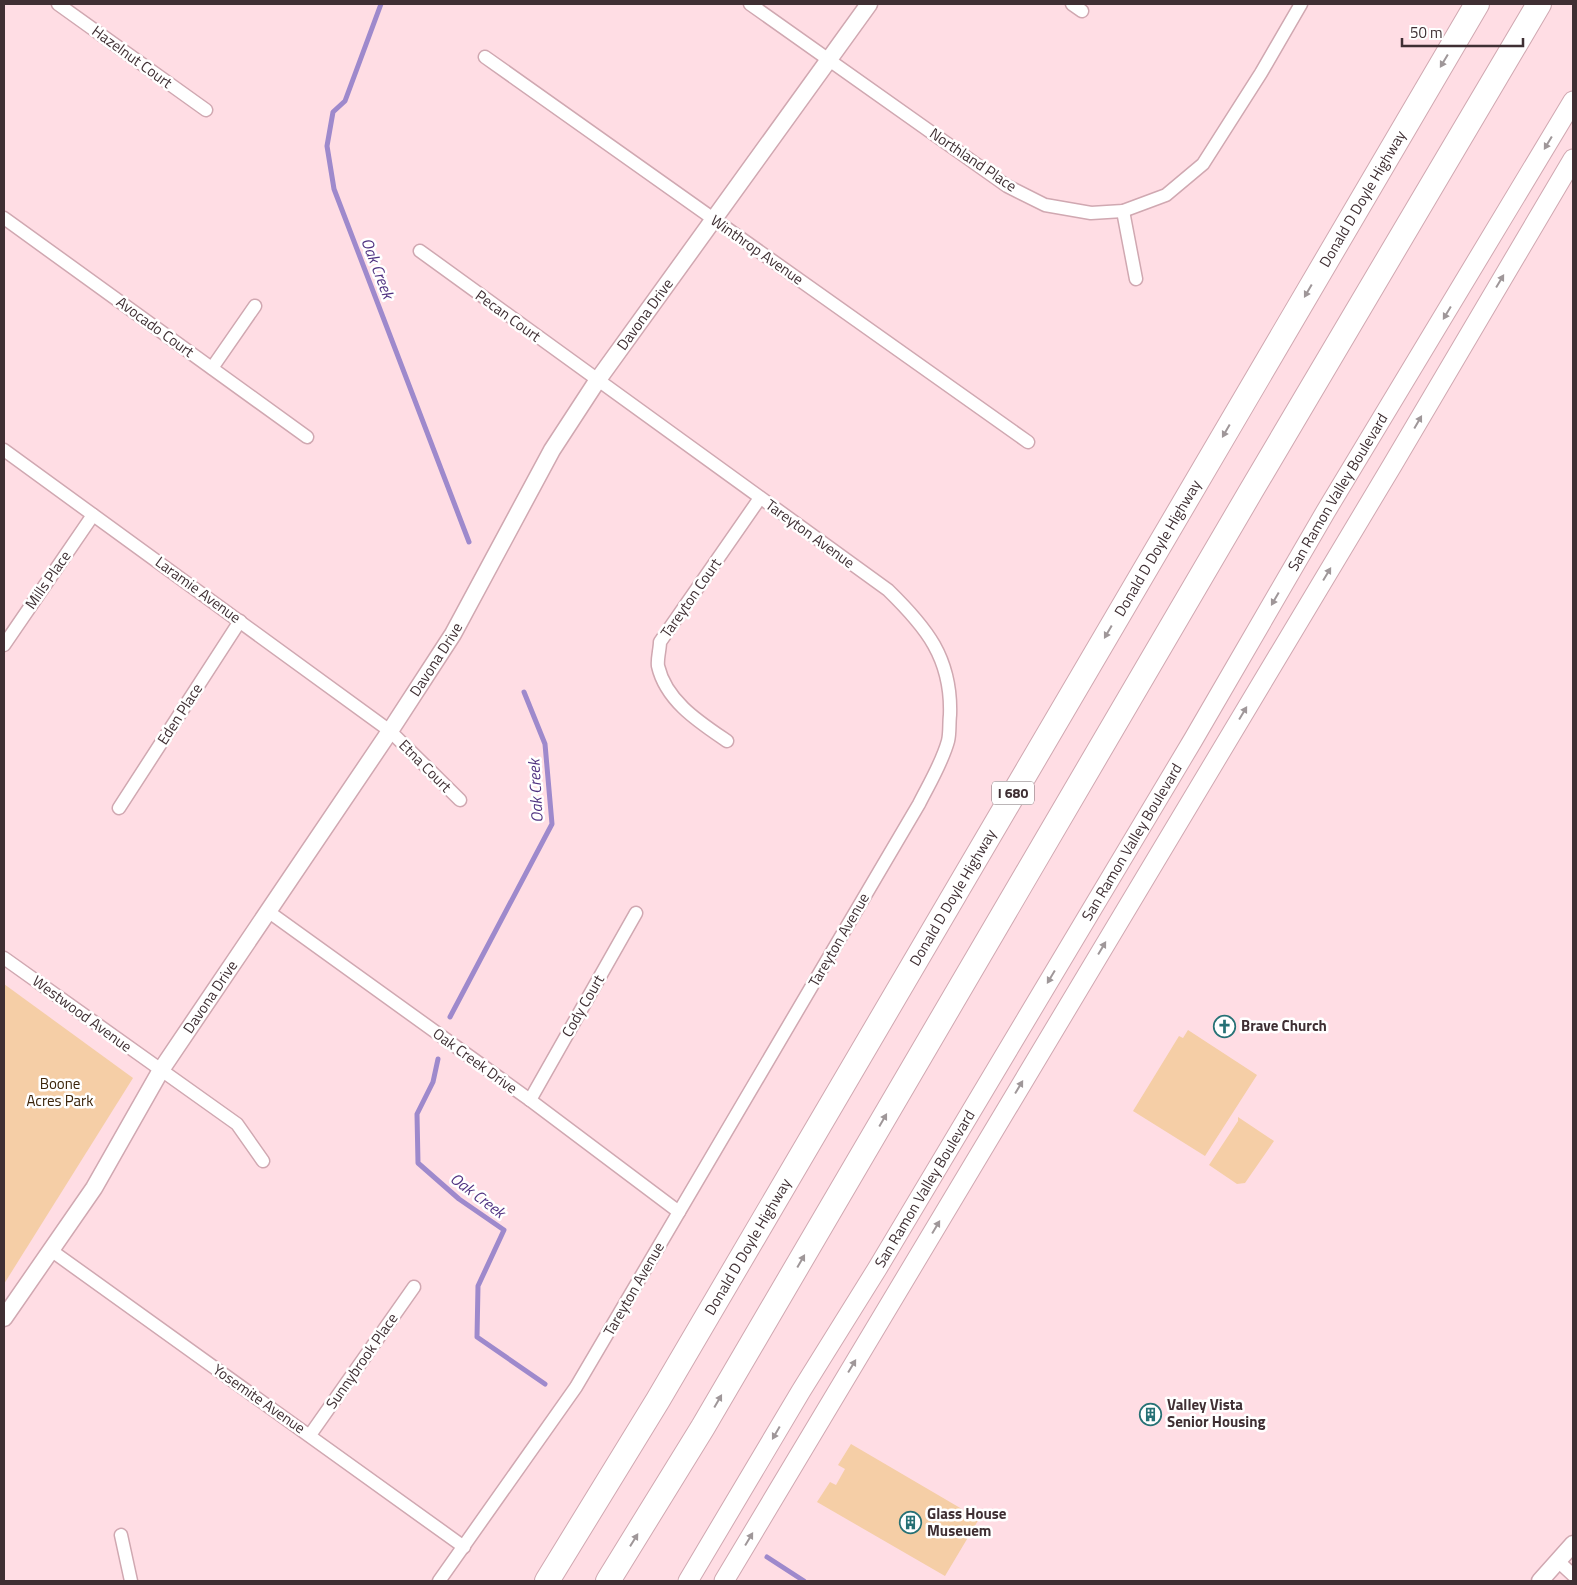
<svg xmlns="http://www.w3.org/2000/svg" width="1577" height="1585" viewBox="0 0 1577 1585" font-family="'Titillium Web',sans-serif">
<rect width="100%" height="100%" fill="#ffdde4"/>
<g fill="#f5cea6">
<path d="M 4,984 L 133,1078 L 4,1284 Z"/>
<path d="M 1188,1030 L 1257,1075 L 1205,1156 L 1133,1111 L 1179,1036 L 1183,1038 Z"/>
<path d="M 1238,1117 L 1274,1141 L 1245,1183 L 1237,1184 L 1209,1165 L 1238,1121 Z"/>
<path d="M 851,1444 L 979,1519 L 945,1576 L 817,1502 L 830,1482 L 836,1485 L 845,1469 L 838,1465 Z"/>
</g>
<g fill="none" stroke-linecap="round" stroke-linejoin="round">
<g stroke="#9e89cc" stroke-width="5">
<path d="M 381,4 L 345,101 L 333,112 L 327,146 L 334,189 L 469,542"/>
<path d="M 450,1017 L 552,824 L 545,744 L 524,692"/>
<path d="M 438,1059 L 433,1082 L 417,1114 L 418,1163 L 459,1199 L 504,1230 L 478,1286 L 477,1337 L 545,1384"/>
<path d="M 767,1557 L 804,1581"/>
</g>
<defs>
<g id="minor">
<path d="M 58,4 L 206,110"/>
<path d="M 750,4 L 1007,186 L 1045,205 L 1091,213 L 1123,211 L 1166,195 L 1203,164 L 1261,73 L 1301,4"/>
<path d="M 1072,4 L 1082,11"/>
<path d="M 485,57 L 1028,442"/>
<path d="M 1123,211 L 1136,279"/>
<path d="M 4,218 L 307,437"/>
<path d="M 420,251 L 888,590 C 926,627 952,658 950,715 C 949,723 950,733 948,741 C 942,763 929,784 919,804 L 576,1387 L 439,1581"/>
<path d="M 212,368 L 255,306"/>
<path d="M 4,450 L 390,731 L 460,800"/>
<path d="M 4,645 L 93,515"/>
<path d="M 727,741 C 699,722 666,701 658,666 C 657,659 660,649 660,642 L 760,498"/>
<path d="M 119,808 L 240,621"/>
<path d="M 269,912 L 530,1100 L 679,1212"/>
<path d="M 4,958 L 237,1124 L 263,1161"/>
<path d="M 530,1100 L 636,913"/>
<path d="M 52,1251 L 464,1547"/>
<path d="M 310,1435 L 414,1287"/>
<path d="M 121,1535 L 131,1581"/>
<path d="M 1559,1562 L 1573,1575"/>
</g>
<g id="tertiary">
<path id="s1" d="M 4,1318 L 94,1188 L 161,1070 L 390,731 L 453,634 L 552,450 L 597,381 L 869,4"/>
<path d="M 1540,1581 L 1573,1544"/>
</g>
<g id="secondary">
<path id="s2" d="M 688,1581 L 801,1391 L 877,1269 L 1193,740 L 1326,511 L 1573,101"/>
<path d="M 724,1581 L 1393,464 L 1573,159"/>
</g>
<g id="motorway">
<path id="s3" d="M 547,1581 L 658,1400 L 1477,4"/>
<path d="M 608,1581 L 703,1427 L 1251,491 L 1539,4"/>
</g>
</defs>
<use href="#minor" stroke="#d0a8b1" stroke-width="15"/>
<use href="#tertiary" stroke="#d0a8b1" stroke-width="19"/>
<use href="#secondary" stroke="#d0a8b1" stroke-width="21"/>
<use href="#motorway" stroke="#d0a8b1" stroke-width="26"/>
<use href="#minor" stroke="#fff" stroke-width="12"/>
<use href="#tertiary" stroke="#fff" stroke-width="16"/>
<use href="#secondary" stroke="#fff" stroke-width="19"/>
<use href="#motorway" stroke="#fff" stroke-width="24"/>
</g>
<defs><path id="oneway-solid" d="M-6-.8H1V-3.2L6.5 0L1 3.2V.8H-6Z" transform="scale(1.25)"/></defs>
<g fill="#9f9799">
<use href="#oneway-solid" transform="translate(1444 61) rotate(121)"/>
<use href="#oneway-solid" transform="translate(1548 143) rotate(121)"/>
<use href="#oneway-solid" transform="translate(1500 281) rotate(-59)"/>
<use href="#oneway-solid" transform="translate(1308 291) rotate(120)"/>
<use href="#oneway-solid" transform="translate(1447 313) rotate(121)"/>
<use href="#oneway-solid" transform="translate(1418 422) rotate(-60)"/>
<use href="#oneway-solid" transform="translate(1226 431) rotate(120)"/>
<use href="#oneway-solid" transform="translate(1327 574) rotate(-59)"/>
<use href="#oneway-solid" transform="translate(1275 599) rotate(120)"/>
<use href="#oneway-solid" transform="translate(1108 632) rotate(120)"/>
<use href="#oneway-solid" transform="translate(1243 713) rotate(-59)"/>
<use href="#oneway-solid" transform="translate(1102 948) rotate(-59)"/>
<use href="#oneway-solid" transform="translate(1051 977) rotate(121)"/>
<use href="#oneway-solid" transform="translate(1019 1087) rotate(-59)"/>
<use href="#oneway-solid" transform="translate(883 1120) rotate(-60)"/>
<use href="#oneway-solid" transform="translate(936 1227) rotate(-59)"/>
<use href="#oneway-solid" transform="translate(801 1261) rotate(-60)"/>
<use href="#oneway-solid" transform="translate(852 1366) rotate(-59)"/>
<use href="#oneway-solid" transform="translate(718 1401) rotate(-60)"/>
<use href="#oneway-solid" transform="translate(776 1433) rotate(120)"/>
<use href="#oneway-solid" transform="translate(749 1539) rotate(-59)"/>
<use href="#oneway-solid" transform="translate(634 1540) rotate(-58)"/>
</g>
<defs>
<symbol id="church-ring" viewBox="-11 -11 22 22"><circle r="9.5" fill="#fff" stroke="#267175" stroke-width="1.5"/><path d="M-1.2-6h2.4v3.5h3.3v2.4h-3.3V6h-2.4V-.1h-3.3v-2.4h3.3Z" fill="#267175"/></symbol>
<symbol id="building-ring" viewBox="-11 -11 22 22"><circle r="9.5" fill="#fff" stroke="#267175" stroke-width="1.5"/><path d="M-4-6H4V6H1V3H-1V6H-4ZM-2.5-4.3h1.7v1.8h-1.7ZM.8-4.3h1.7v1.8H.8ZM-2.5-1h1.7V.8h-1.7ZM.8-1h1.7V.8H.8Z" fill="#267175"/></symbol>
</defs>
<g fill-rule="evenodd">
<use href="#church-ring" x="1212" y="1014" width="25" height="25"/>
<use href="#building-ring" x="1138" y="1402" width="25" height="25"/>
<use href="#building-ring" x="898" y="1510" width="25" height="25"/>
</g>
<g text-anchor="middle" stroke-width="5" stroke-linejoin="round" paint-order="stroke">
<rect fill="#fff" stroke="#796d70" stroke-width="1" x="992" y="781.5" width="42" height="23" rx="4"/>
<g font-size="14" font-weight="bold" fill="#3f2f33">
<text x="1013" y="798">I 680</text>
</g>
<g font-size="15" fill="#3f2f33" stroke="#fff">
<text transform="translate(132 57) rotate(36)" y="5">Hazelnut Court</text>
<text transform="translate(973 160) rotate(34)" y="5">Northland Place</text>
<text dy="5" stroke="none"><textPath href="#s3" startOffset="1605">Donald D Doyle Highway</textPath></text>
<text transform="translate(757 250) rotate(35)" y="5">Winthrop Avenue</text>
<text dy="5" stroke="none"><textPath href="#s1" startOffset="1192">Davona Drive</textPath></text>
<text transform="translate(508 316) rotate(36)" y="5">Pecan Court</text>
<text transform="translate(155 327) rotate(36)" y="5">Avocado Court</text>
<text dy="5" stroke="none"><textPath href="#s2" startOffset="1268">San Ramon Valley Boulevard</textPath></text>
<text transform="translate(810 534) rotate(36)" y="5">Tareyton Avenue</text>
<text dy="5" stroke="none"><textPath href="#s3" startOffset="1200">Donald D Doyle Highway</textPath></text>
<text transform="translate(48 580) rotate(-55)" y="5">Mills Place</text>
<text transform="translate(198 590) rotate(36)" y="5">Laramie Avenue</text>
<text transform="translate(691 598) rotate(-55)" y="5">Tareyton Court</text>
<text dy="5" stroke="none"><textPath href="#s1" startOffset="788">Davona Drive</textPath></text>
<text transform="translate(180 714) rotate(-57)" y="5">Eden Place</text>
<text transform="translate(425 766) rotate(45)" y="5">Etna Court</text>
<text dy="5" stroke="none"><textPath href="#s2" startOffset="862">San Ramon Valley Boulevard</textPath></text>
<text dy="5" stroke="none"><textPath href="#s3" startOffset="795">Donald D Doyle Highway</textPath></text>
<text transform="translate(839 940) rotate(-60)" y="5">Tareyton Avenue</text>
<text dy="5" stroke="none"><textPath href="#s1" startOffset="382">Davona Drive</textPath></text>
<text transform="translate(583 1006) rotate(-60)" y="5">Cody Court</text>
<text transform="translate(82 1014) rotate(36)" y="5">Westwood Avenue</text>
<text transform="translate(475 1061) rotate(36)" y="5">Oak Creek Drive</text>
<text dy="5" stroke="none"><textPath href="#s2" startOffset="458">San Ramon Valley Boulevard</textPath></text>
<text dy="5" stroke="none"><textPath href="#s3" startOffset="390">Donald D Doyle Highway</textPath></text>
<text transform="translate(634 1289) rotate(-60)" y="5">Tareyton Avenue</text>
<text transform="translate(362 1361) rotate(-55)" y="5">Sunnybrook Place</text>
<text transform="translate(259 1399) rotate(35)" y="5">Yosemite Avenue</text>
</g>
<g font-size="15" font-weight="bold" fill="#3f2f33" stroke="#fff" text-anchor="start">
<text x="1241" y="1031">Brave Church</text>
<text x="1167" y="1410">Valley Vista<tspan x="1167" dy="17">Senior Housing</tspan></text>
<text x="927" y="1519">Glass House<tspan x="927" dy="17">Museuem</tspan></text>
</g>
<g font-size="15" fill="#3b240a" stroke="#fff">
<text x="60" y="1089">Boone<tspan x="60" dy="17">Acres Park</tspan></text>
</g>
<g font-size="16" font-style="italic" fill="#4f3180" stroke="#fff">
<text transform="translate(378 268) rotate(69)" y="6">Oak Creek</text>
<text transform="translate(535 791) rotate(-93)" y="6">Oak Creek</text>
<text transform="translate(478 1195) rotate(37)" y="6">Oak Creek</text>
</g>
</g>
<rect width="1577" height="1585" fill="none" stroke="#3f2f33" stroke-width="10"/>
<path d="M1402 38v8h121v-8" fill="none" stroke="#3f2f33" stroke-width="2.5"/>
<text x="1410" y="38" font-size="15" fill="#3f2f33" stroke="#ffffff" stroke-width="4" paint-order="stroke">50 m</text>
</svg>
